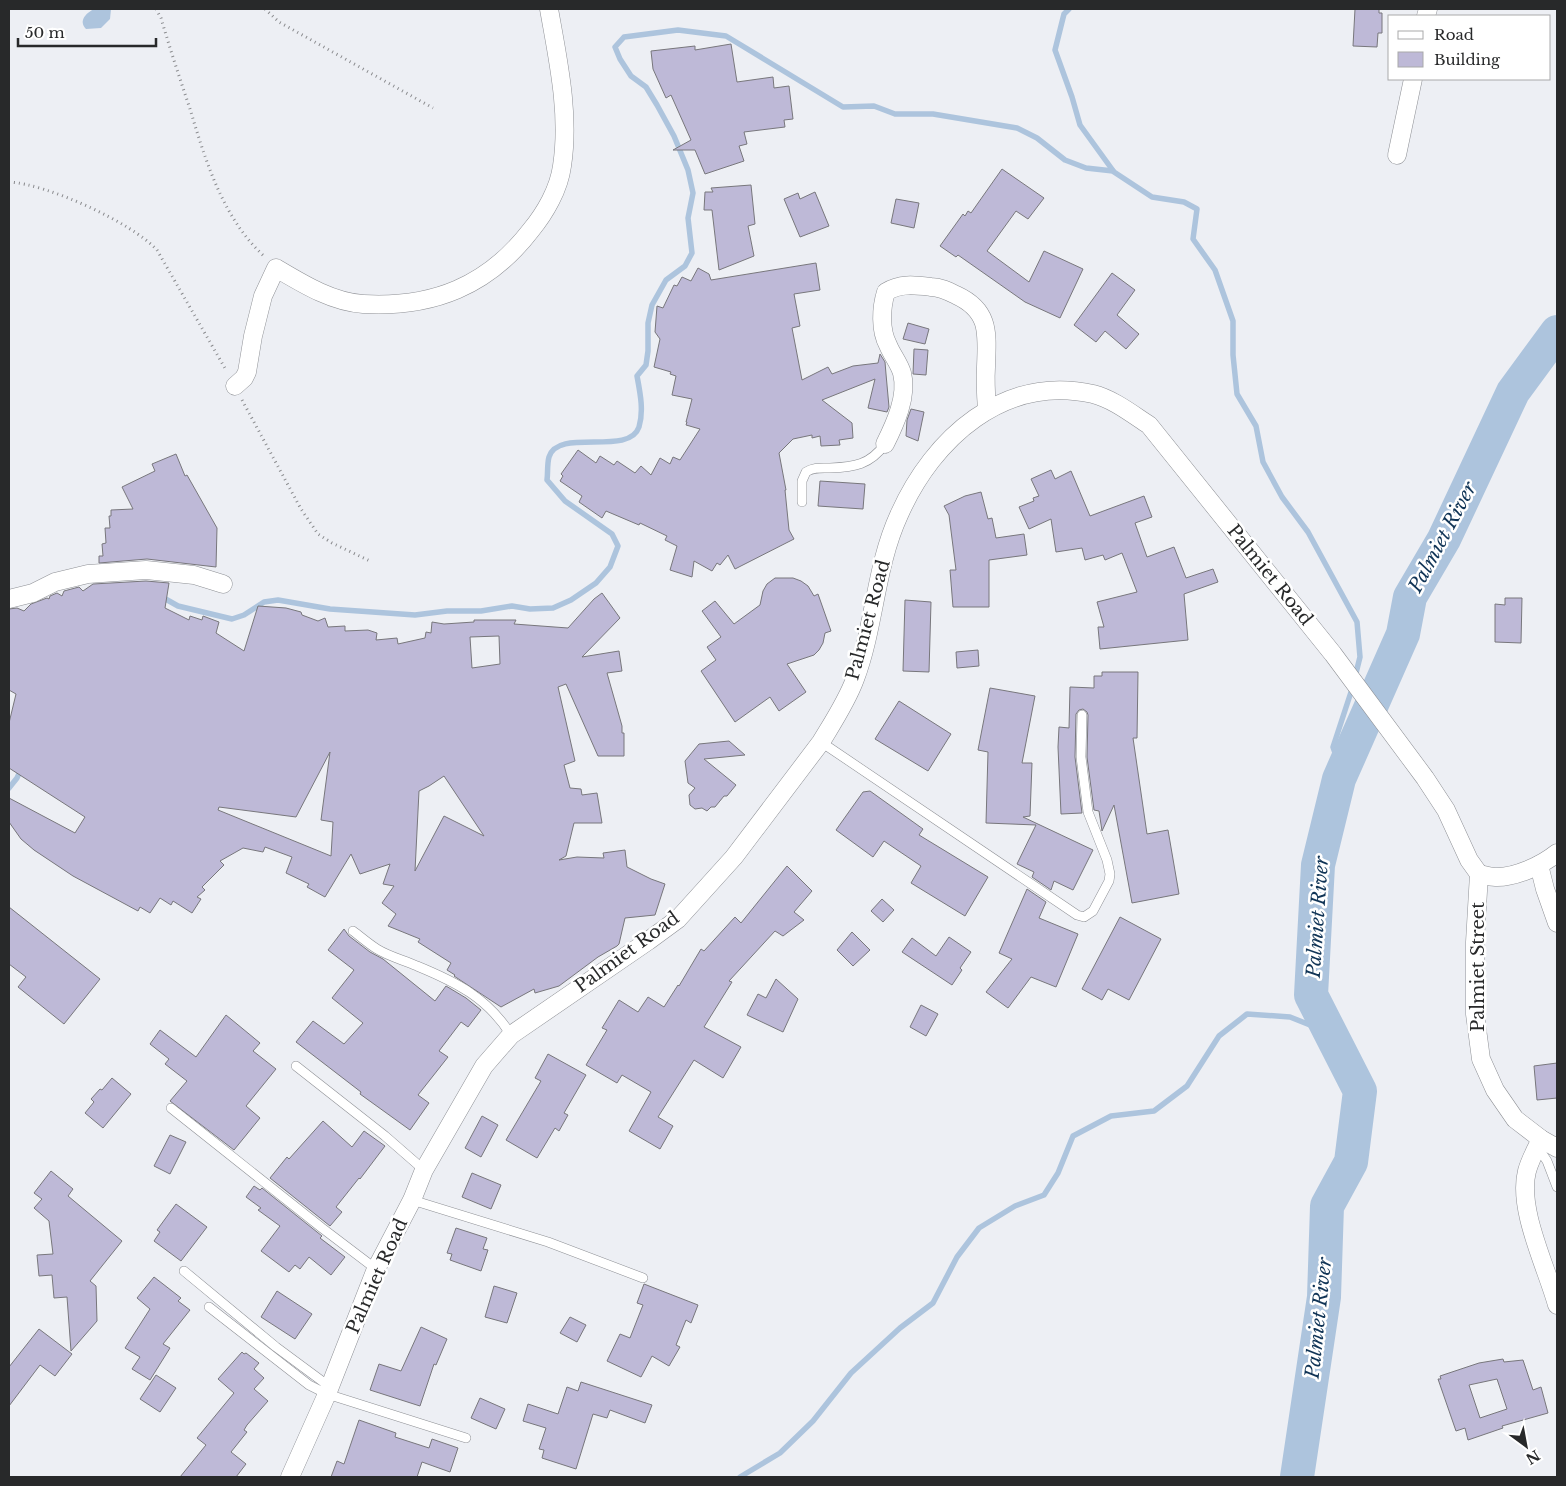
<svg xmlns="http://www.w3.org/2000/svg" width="1566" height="1486" viewBox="0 0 1566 1486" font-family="'Libre Baskerville',serif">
<rect width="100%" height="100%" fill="#edeff4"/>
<path fill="#adc4dd" d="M 94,9 L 111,9 L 110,19 L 101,28 L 86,29 C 78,21 86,13 94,9 Z"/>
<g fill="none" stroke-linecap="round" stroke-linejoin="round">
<g stroke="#adc4dd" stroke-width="5.5">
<path d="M 1069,9 L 1064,14 L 1055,50 L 1072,97 L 1080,125 L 1114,172 L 1152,197 L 1184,202 L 1197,209 L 1193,239 L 1215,270 L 1233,321 L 1233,355 L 1237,394 L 1256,426 L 1263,462 L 1282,497 L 1308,532 L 1357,622 L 1360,657 L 1355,677"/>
<path d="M 162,597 L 178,606 L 232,619 L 244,615 L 264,602 L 278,600 L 330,609 L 415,615 L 447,611 L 481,611 L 512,606 L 530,609 L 553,608 L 571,600 L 596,583 L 610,567 L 618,546 L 612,534 L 565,501 L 547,480 C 548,473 547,464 549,457 C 558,427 629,457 639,427 C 644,411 640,392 637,376 L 646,365 L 648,351 L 648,323 L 652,305 L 666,280 L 685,266 L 692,253 L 688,218 L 693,193 L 688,170 L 674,136 L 657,105 L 646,87 L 631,76 L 620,59 L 615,47 L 624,37 L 678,30 L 726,36 L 843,107 L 874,106 L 895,114 L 933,114 L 1017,128 L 1037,138 L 1065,160 L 1086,168 L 1113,171"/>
<path d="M 1342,773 L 1333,747 L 1353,686"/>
<path d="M 9,788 L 17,778 L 21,769"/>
<path d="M 740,1477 L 780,1453 L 813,1421 L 851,1373 L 900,1328 L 933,1303 L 957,1257 L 979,1228 L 1015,1206 L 1044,1195 L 1058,1173 L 1073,1136 L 1111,1116 L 1154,1111 L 1187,1086 L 1219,1036 L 1247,1014 L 1290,1017 L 1330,1033"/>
</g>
<path stroke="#adc4dd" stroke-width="34" d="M 1297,1477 L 1324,1297 L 1327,1206 L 1351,1162 L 1360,1091 L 1311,995 L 1318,865 L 1339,779 L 1403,634 L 1410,597 L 1444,539 L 1513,392 L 1557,332"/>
</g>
<g fill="#beb9d7" stroke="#78777c" fill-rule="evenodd">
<path d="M 1355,9 L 1379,9 L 1379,13 L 1382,13 L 1382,33 L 1378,33 L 1377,47 L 1353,46 Z"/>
<path d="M 731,44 L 737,82 L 773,77 L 774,88 L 789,86 L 793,119 L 784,120 L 785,127 L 744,132 L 747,144 L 739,146 L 744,161 L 705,174 L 695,150 L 673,150 L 691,140 L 671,95 L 666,98 L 653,69 L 651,51 L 695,46 L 695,50 Z"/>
<path d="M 1002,169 L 1044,198 L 1028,219 L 1016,211 L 987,251 L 1029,282 L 1044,251 L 1083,269 L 1060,318 L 1025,302 L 958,255 L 956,257 L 940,246 L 963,214 L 965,216 L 968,211 L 971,213 Z"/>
<path d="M 751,185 L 755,224 L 748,226 L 754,256 L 719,270 L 712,210 L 704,210 L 705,192 L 713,192 L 711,188 Z"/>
<path d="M 815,192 L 829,226 L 800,237 L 784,199 L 798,193 L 800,199 Z"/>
<path d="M 896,199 L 919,203 L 914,228 L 891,223 Z"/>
<path d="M 816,263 L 820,290 L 794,294 L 800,326 L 792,328 L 802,380 L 828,367 L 832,374 L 853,366 L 878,363 L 880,354 L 885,362 L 886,374 L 889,407 L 887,412 L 868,408 L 875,379 L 822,400 L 852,423 L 853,438 L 839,440 L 840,445 L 821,446 L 820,436 L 812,438 L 812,435 L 793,439 L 779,453 L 786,490 L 785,490 L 789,530 L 794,539 L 735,569 L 728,555 L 720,565 L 717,563 L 712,571 L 694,561 L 692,577 L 670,570 L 677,546 L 665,540 L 667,536 L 640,523 L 639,525 L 606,511 L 602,518 L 579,502 L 582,496 L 560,481 L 563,476 L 561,474 L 578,450 L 596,463 L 600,456 L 614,465 L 617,461 L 635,473 L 641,466 L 651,475 L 660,458 L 670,464 L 673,457 L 680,460 L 700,429 L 686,425 L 687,422 L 686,422 L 692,399 L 672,395 L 676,376 L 670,374 L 671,372 L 654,367 L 660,339 L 655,332 L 657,306 L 663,308 L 674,285 L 677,286 L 682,277 L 691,281 L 698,268 L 709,274 L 711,280 Z"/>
<path d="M 1112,273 L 1135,290 L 1117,315 L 1139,334 L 1126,349 L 1105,331 L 1096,342 L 1074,325 Z"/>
<path d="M 908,323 L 929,329 L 925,344 L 903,339 Z"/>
<path d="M 914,349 L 928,350 L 926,375 L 913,374 Z"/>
<path d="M 911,409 L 924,412 L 918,441 L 906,436 L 907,420 Z"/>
<path d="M 176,454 L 185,476 L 187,475 L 217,528 L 216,567 L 147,559 L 99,563 L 99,556 L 103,556 L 102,544 L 106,543 L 105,528 L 110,528 L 109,516 L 111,516 L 111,510 L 133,509 L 122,487 L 155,471 L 152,464 Z"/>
<path d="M 1051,470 L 1055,479 L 1071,471 L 1090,516 L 1144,496 L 1152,517 L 1135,523 L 1147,557 L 1174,547 L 1186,578 L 1213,569 L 1218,582 L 1184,594 L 1188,640 L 1100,649 L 1098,627 L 1104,627 L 1097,602 L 1137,592 L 1122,553 L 1105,560 L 1103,555 L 1085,560 L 1082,548 L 1056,552 L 1051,519 L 1029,529 L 1019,507 L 1034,501 L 1033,498 L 1039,496 L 1031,479 Z"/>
<path d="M 820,481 L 865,484 L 863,509 L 818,506 Z"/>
<path d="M 981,492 L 988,519 L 992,518 L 996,538 L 1024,534 L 1027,555 L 989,560 L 989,607 L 953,607 L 950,570 L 956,570 L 949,515 L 944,506 L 965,496 Z"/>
<path d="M 775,578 L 793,578 L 801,581 L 808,586 L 814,596 L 818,594 L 831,631 L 825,633 L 823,643 L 819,650 L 814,655 L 787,664 L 806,692 L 779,711 L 770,697 L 735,722 L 701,671 L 716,660 L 707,647 L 721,637 L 702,611 L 715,601 L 734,624 L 760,605 L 763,591 L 767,584 Z"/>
<path d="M 146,581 L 169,583 L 165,608 L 189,620 L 190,616 L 202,620 L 203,616 L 219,622 L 216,633 L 244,651 L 258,606 L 286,608 L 301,612 L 302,615 L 318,621 L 325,618 L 328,627 L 345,626 L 345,631 L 368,630 L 377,633 L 376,640 L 397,638 L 398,644 L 425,638 L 426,632 L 431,633 L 432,622 L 444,624 L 474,622 L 474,620 L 516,620 L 514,624 L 568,628 L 594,599 L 602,593 L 620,618 L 582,657 L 619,651 L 622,671 L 607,673 L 622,726 L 622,733 L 624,733 L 624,756 L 598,756 L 566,684 L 558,687 L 575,761 L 564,765 L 570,788 L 581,789 L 582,795 L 597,793 L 602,823 L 574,823 L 566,856 L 559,860 L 577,857 L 604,858 L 603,853 L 625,850 L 627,867 L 651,879 L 665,884 L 655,915 L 625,918 L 619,944 L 617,946 L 598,957 L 559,986 L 535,993 L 534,989 L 501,1007 L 454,976 L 455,975 L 447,970 L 451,963 L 418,942 L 420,939 L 388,926 L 396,914 L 382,903 L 394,886 L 383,884 L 390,864 L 360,874 L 351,854 L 325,897 L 307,887 L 309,884 L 286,873 L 292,857 L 265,847 L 263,852 L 243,848 L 220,861 L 224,865 L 202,887 L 205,890 L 197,897 L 201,899 L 192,913 L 173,901 L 171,905 L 160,898 L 150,913 L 140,907 L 138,911 L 73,876 L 34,850 L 21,839 L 9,822 L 9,798 L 75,833 L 85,817 L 9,768 L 9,723 L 16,694 L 9,690 L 9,609 L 17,608 L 24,611 L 31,604 L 47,598 L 49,599 L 50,596 L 57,593 L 62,596 L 64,591 L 79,587 L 83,591 L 93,584 ZM 499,636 L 500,664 L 472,668 L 470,637 ZM 330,752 L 321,820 L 333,822 L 331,856 L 218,810 L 219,807 L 296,817 ZM 444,776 L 484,836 L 444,816 L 415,871 L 419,791 L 429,786 Z"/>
<path d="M 1505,598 L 1522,598 L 1521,643 L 1495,642 L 1495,604 L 1505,605 Z"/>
<path d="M 905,600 L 931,602 L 929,672 L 903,671 Z"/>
<path d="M 978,650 L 979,666 L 957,668 L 956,652 Z"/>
<path d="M 1102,672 L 1138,672 L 1137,738 L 1133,738 L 1147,834 L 1168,830 L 1179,894 L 1132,903 L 1114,805 L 1102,831 L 1099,811 L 1094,810 L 1087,757 L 1088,715 L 1087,712 L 1083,709 L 1079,710 L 1076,714 L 1075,757 L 1082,813 L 1061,814 L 1058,747 L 1059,727 L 1069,728 L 1070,687 L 1094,688 L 1094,676 L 1102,676 Z"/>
<path d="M 990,688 L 1035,696 L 1022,763 L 1032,763 L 1030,816 L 1023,817 L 1093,850 L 1073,890 L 1054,881 L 1051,890 L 1032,877 L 1034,872 L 1017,864 L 1036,825 L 986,823 L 988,752 L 978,750 Z"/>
<path d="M 899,701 L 951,734 L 928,771 L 875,739 Z"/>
<path d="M 729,741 L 745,755 L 704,759 L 736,785 L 727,796 L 724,796 L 715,807 L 711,807 L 707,811 L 702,808 L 695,809 L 690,805 L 689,795 L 695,788 L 688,783 L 685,761 L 699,744 Z"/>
<path d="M 870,791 L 923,829 L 919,835 L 988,877 L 965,916 L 911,883 L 921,866 L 884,841 L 873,857 L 836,830 L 863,792 Z"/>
<path d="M 787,866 L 812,891 L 794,912 L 804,920 L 783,936 L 775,931 L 729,981 L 732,982 L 704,1027 L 741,1047 L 723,1078 L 694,1060 L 658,1117 L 673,1126 L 660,1149 L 629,1131 L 651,1092 L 622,1075 L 617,1083 L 586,1065 L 607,1030 L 602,1028 L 619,1000 L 638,1012 L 648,997 L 664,1007 L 678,985 L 679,986 L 701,949 L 704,951 L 735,917 L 741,923 Z"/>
<path d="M 1027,889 L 1046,902 L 1039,918 L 1078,934 L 1056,987 L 1031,977 L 1008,1008 L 986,992 L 1012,959 L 999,953 Z"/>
<path d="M 882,899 L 894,910 L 883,922 L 871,911 Z"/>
<path d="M 9,907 L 100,979 L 64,1024 L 18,987 L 26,977 L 9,964 Z"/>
<path d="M 1120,917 L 1161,939 L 1129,1000 L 1108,989 L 1102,1000 L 1082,989 Z"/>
<path d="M 344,929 L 349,936 L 370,952 L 383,959 L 435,1001 L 446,986 L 466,998 L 481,1010 L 468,1027 L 461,1022 L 439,1051 L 448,1057 L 418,1095 L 429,1103 L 410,1130 L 360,1094 L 361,1092 L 296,1042 L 313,1021 L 344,1044 L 363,1023 L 332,998 L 354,970 L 328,950 Z"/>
<path d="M 852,932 L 870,950 L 853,966 L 837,950 Z"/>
<path d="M 949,937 L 971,952 L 960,968 L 962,970 L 952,985 L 902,952 L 912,938 L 936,956 Z"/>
<path d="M 776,979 L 798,999 L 783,1032 L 747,1015 L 758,994 L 766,998 Z"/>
<path d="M 921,1005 L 938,1014 L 926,1036 L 910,1027 Z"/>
<path d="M 226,1015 L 260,1043 L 253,1051 L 276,1069 L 246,1106 L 260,1118 L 234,1150 L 170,1101 L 187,1081 L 165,1064 L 169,1059 L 150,1044 L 160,1030 L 196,1057 Z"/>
<path d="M 548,1054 L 586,1075 L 564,1113 L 568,1115 L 559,1131 L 555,1128 L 537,1158 L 506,1140 L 541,1081 L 535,1078 Z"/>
<path d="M 1557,1063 L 1557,1098 L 1537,1100 L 1534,1066 Z"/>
<path d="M 112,1078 L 131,1094 L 103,1128 L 85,1113 L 94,1102 L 91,1099 L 100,1089 L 102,1090 Z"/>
<path d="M 482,1116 L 498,1125 L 481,1157 L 465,1148 Z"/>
<path d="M 323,1121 L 352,1147 L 364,1131 L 385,1146 L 360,1179 L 359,1178 L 336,1207 L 342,1212 L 330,1226 L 270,1178 L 287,1157 L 289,1159 Z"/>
<path d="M 170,1135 L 186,1142 L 170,1174 L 154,1166 Z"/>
<path d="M 51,1171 L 73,1189 L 68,1196 L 122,1241 L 90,1281 L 96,1286 L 97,1321 L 71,1351 L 67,1297 L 54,1298 L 52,1275 L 39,1276 L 37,1255 L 53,1254 L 49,1221 L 34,1208 L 42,1199 L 34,1193 Z"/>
<path d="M 472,1173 L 501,1185 L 491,1209 L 462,1197 Z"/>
<path d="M 254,1186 L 260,1190 L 262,1188 L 322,1236 L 320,1238 L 345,1257 L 331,1275 L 309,1257 L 300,1269 L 295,1265 L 289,1272 L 261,1251 L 280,1226 L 258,1210 L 261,1208 L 246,1197 Z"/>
<path d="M 176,1204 L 207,1227 L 181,1261 L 154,1241 L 160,1232 L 157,1230 Z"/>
<path d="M 456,1228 L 487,1238 L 483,1249 L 488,1250 L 481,1271 L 450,1260 L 452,1254 L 447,1253 Z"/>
<path d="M 154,1277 L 181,1298 L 178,1301 L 190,1310 L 163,1344 L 170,1348 L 150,1380 L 132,1369 L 140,1357 L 125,1348 L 150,1309 L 137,1298 Z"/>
<path d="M 644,1284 L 698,1305 L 691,1323 L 686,1320 L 676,1345 L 680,1347 L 669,1366 L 652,1356 L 641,1377 L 607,1361 L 620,1334 L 630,1338 L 643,1305 L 637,1303 Z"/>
<path d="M 494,1286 L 517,1293 L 507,1323 L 485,1317 Z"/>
<path d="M 277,1291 L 312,1314 L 295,1339 L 261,1317 Z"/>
<path d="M 570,1317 L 586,1325 L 577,1342 L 560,1333 Z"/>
<path d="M 421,1327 L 447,1339 L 436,1365 L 434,1364 L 420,1406 L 370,1390 L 379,1364 L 401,1371 Z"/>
<path d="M 39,1329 L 72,1354 L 55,1376 L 40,1365 L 9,1406 L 9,1367 Z"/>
<path d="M 242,1352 L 244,1354 L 246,1353 L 259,1363 L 254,1369 L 264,1378 L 254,1389 L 268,1401 L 247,1425 L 244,1430 L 247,1432 L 231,1452 L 246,1464 L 236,1477 L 180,1477 L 206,1445 L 197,1438 L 234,1393 L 218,1379 Z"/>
<path d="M 1503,1359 L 1504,1362 L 1523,1360 L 1533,1390 L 1541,1387 L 1548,1413 L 1502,1426 L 1503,1428 L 1468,1440 L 1465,1428 L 1456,1431 L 1438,1379 L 1441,1379 L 1440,1376 L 1479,1363 ZM 1497,1379 L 1507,1409 L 1480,1418 L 1469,1385 Z"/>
<path d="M 156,1375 L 176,1388 L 160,1412 L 140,1399 Z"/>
<path d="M 581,1382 L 652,1405 L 645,1423 L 610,1410 L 607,1418 L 593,1414 L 576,1469 L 542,1458 L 544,1450 L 539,1449 L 546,1428 L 523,1421 L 528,1404 L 558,1414 L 567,1387 L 578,1391 Z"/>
<path d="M 480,1398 L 505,1409 L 496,1429 L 471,1418 Z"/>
<path d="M 359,1420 L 396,1433 L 395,1437 L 429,1448 L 432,1439 L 458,1448 L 450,1472 L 422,1462 L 417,1477 L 331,1477 L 337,1461 L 344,1464 Z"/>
</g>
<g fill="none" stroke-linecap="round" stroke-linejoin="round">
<defs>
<g id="service">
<path d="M 802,502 L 802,481 L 806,472 C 813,467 821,468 830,468 C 854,467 870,465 885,444"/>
<path d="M 821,742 L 1077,915 L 1084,917 L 1093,911 L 1109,881 L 1110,874 L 1107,860 L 1088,812 L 1081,757 L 1082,715"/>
<path d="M 353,931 C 361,937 369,944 377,949 C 390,957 404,960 417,966 C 456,982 488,998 511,1035"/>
<path d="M 296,1066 L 385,1136 L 424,1170"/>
<path d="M 171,1108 L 322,1228 L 376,1269"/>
<path d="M 1537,1146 L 1547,1161 L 1557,1187"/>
<path d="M 412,1200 L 548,1242 L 643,1278"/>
<path d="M 184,1271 L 276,1347 L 330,1387"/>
<path d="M 209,1307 L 309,1385 L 327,1394 L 466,1438"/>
</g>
<g id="minor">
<path d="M 1426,16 L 1428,9"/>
<path d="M 1397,155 L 1413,79"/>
<path d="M 235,386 L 244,378 L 247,372 L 253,336 L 263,296 L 276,268 C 303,284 332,302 363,304 C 433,308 488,286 531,230 C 545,213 559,189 562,166 C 570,114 558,60 549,9"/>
<path d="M 885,444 C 895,424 908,396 902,373 C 899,363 892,355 888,345 C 880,330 881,308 886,292 C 900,283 915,285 931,287 C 940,287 948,291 956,295 C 991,311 987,335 986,367 C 985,381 986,396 987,410"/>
<path d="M 9,599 L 33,593 L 55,582 L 88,574 L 146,570 L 194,575 L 223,584"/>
<path d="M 1539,865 L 1545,889 L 1557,923"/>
<path d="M 1479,874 L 1475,942 L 1475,1014 L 1481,1059 L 1495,1090 L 1515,1119 L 1541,1139 L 1557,1148"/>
<path d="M 1479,874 C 1484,875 1490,877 1495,877 C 1515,878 1542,865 1557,853"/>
<path d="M 1541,1139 C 1536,1149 1530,1160 1527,1171 C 1517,1209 1547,1268 1557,1305"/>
<path d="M 290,1477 L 327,1394 L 376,1269 L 412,1200 L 424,1170 L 484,1066 L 511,1035 L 648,941 L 678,919 L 734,857 L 821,742 C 833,722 847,701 855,679 C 875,626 875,567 899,515 C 933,438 1004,374 1093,394 C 1113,399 1132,414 1149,425 L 1333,654 L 1425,778 L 1446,810 L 1469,860 L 1479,874"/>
</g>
</defs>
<use href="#service" stroke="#8e9095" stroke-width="10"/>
<use href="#minor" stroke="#8e9095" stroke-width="19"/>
<g stroke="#8a8b8e" stroke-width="3" stroke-dasharray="1 4" stroke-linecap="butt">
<path d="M 156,9 L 161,18 C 170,49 180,79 190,109 C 206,162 223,219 265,257"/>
<path d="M 265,9 L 279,22 L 433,108"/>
<path d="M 9,182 C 47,184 131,222 157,250 L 226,370"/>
<path d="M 242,400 L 301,509 L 318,534 L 332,543 L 370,561"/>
</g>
<use href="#service" stroke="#fff" stroke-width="9"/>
<use href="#minor" stroke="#fff" stroke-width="18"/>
</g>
<g text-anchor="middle" stroke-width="5" stroke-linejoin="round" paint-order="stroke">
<g font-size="18" fill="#28292a" stroke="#fff">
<text transform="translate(1270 575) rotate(51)" y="6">Palmiet Road</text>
<text transform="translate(868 620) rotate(-75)" y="6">Palmiet Road</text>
<text transform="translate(627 952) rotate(-36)" y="6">Palmiet Road</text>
<text transform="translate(1478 967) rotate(-90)" y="6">Palmiet Street</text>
<text transform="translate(377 1276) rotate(-66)" y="6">Palmiet Road</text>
</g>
<g font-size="19" font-style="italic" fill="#103456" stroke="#fff">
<text transform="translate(1442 537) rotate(-62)" y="7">Palmiet River</text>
<text transform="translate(1317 917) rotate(-86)" y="7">Palmiet River</text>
<text transform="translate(1318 1318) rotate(-84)" y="7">Palmiet River</text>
</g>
</g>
<rect width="1566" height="1486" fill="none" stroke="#28292a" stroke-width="20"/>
<rect x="1388" y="15" width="162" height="65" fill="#ffffff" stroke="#a9a9aa"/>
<rect x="1398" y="31" width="25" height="8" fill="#ffffff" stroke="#a9a9aa"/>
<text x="1434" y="40" font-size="15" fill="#28292a">Road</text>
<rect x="1398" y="52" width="25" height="15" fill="#beb9d7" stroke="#a9a9aa"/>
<text x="1434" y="65" font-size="15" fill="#28292a">Building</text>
<g transform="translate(1526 1446) rotate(148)" stroke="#ffffff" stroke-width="4" paint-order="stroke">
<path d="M0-4L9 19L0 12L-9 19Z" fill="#28292a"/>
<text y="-8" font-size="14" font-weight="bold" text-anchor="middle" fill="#28292a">N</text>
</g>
<path d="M18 38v8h138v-8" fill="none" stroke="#28292a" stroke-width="2.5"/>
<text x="25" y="38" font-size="15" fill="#28292a" stroke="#ffffff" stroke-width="4" paint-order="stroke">50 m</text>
</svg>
